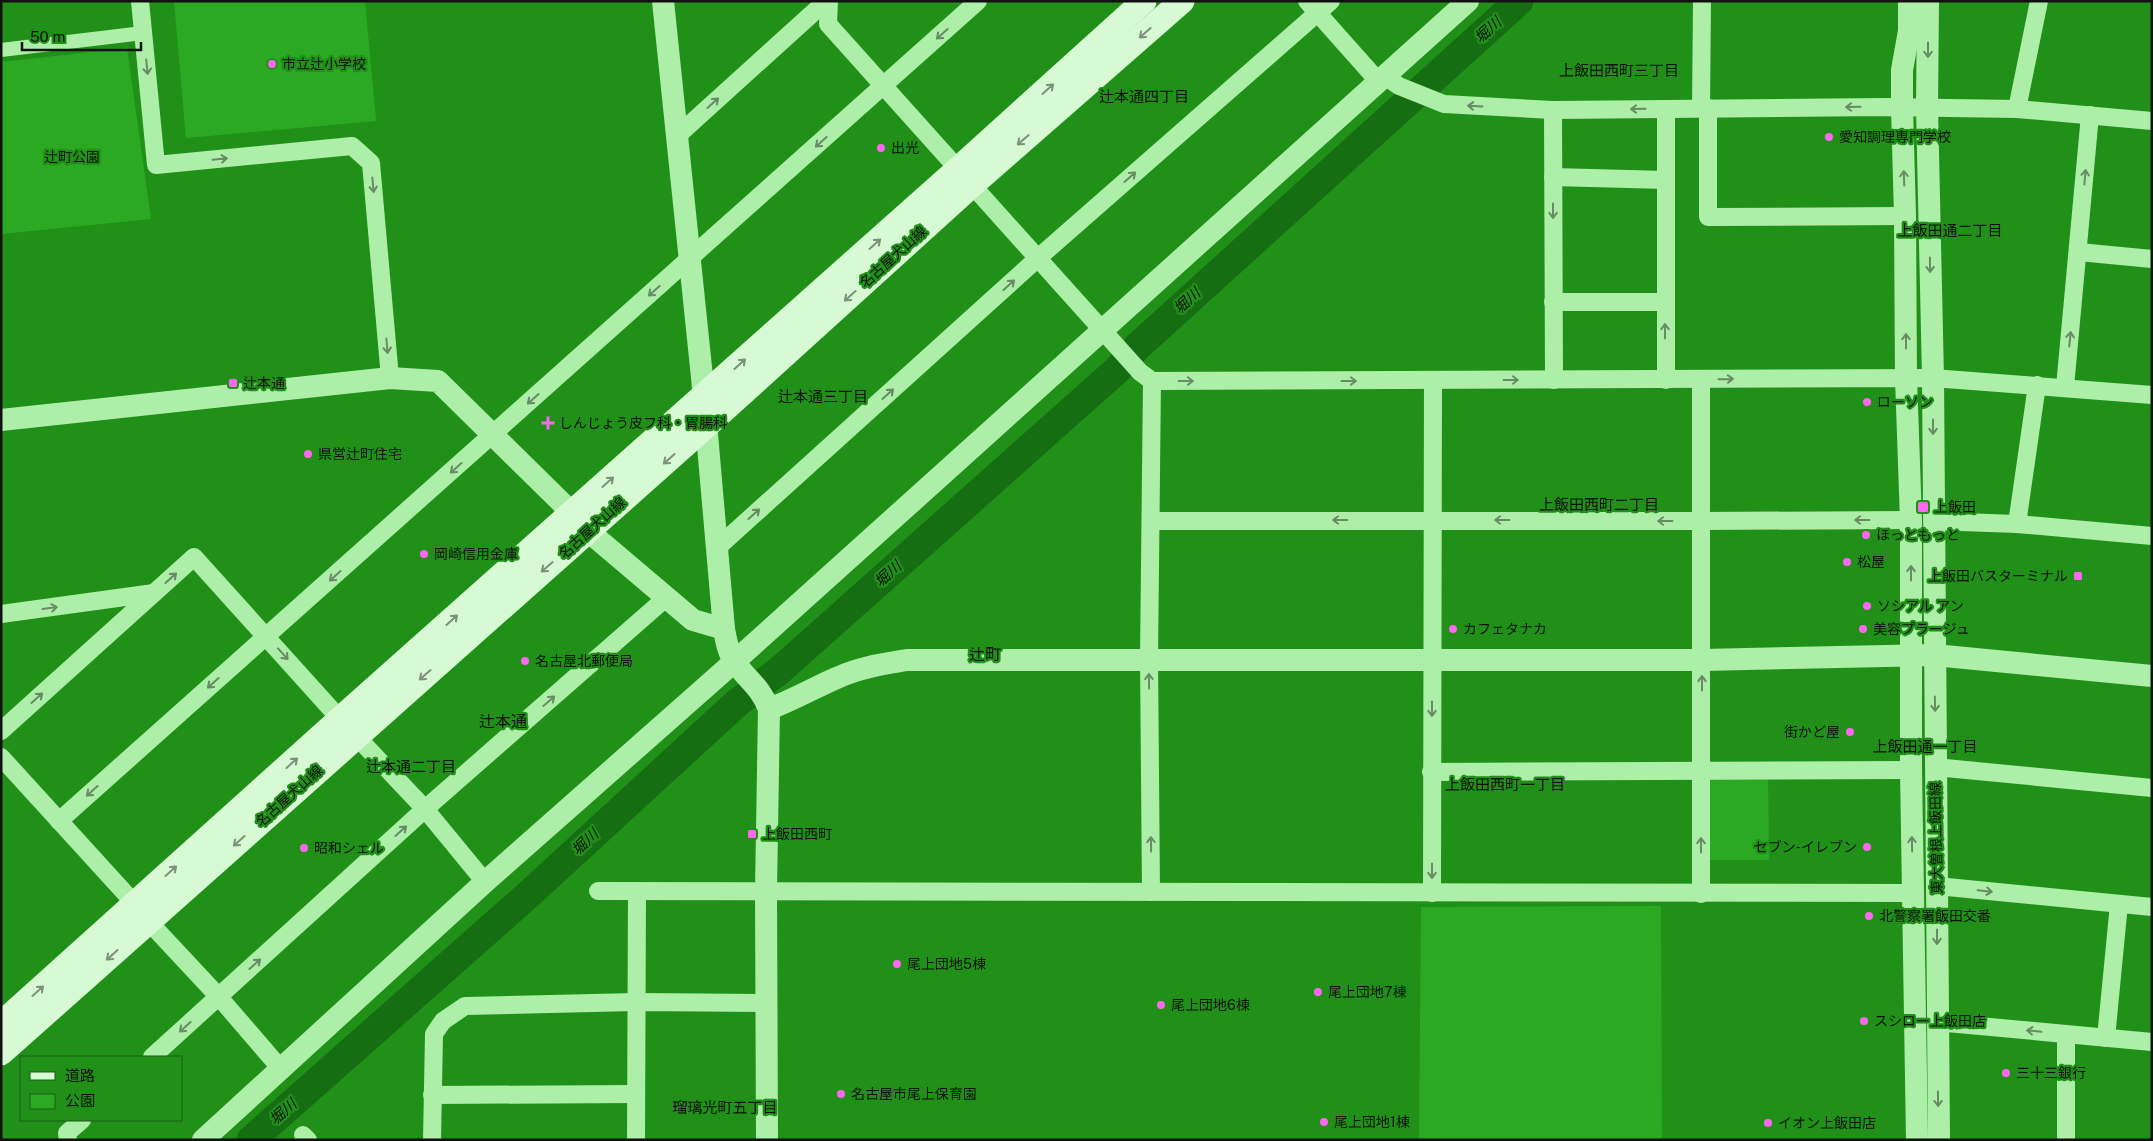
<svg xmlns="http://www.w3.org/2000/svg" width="2153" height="1141" viewBox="0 0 2153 1141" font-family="'Public Sans','Noto Sans JP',sans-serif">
<rect width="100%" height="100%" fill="#209019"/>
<g fill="#2ca922">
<path d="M 174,1 L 365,1 L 376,121 L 186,138 Z"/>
<path d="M 127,48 L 151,219 L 1,234 L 1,62 Z"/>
<path d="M 1706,776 L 1768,776 L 1769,860 L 1706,860 Z"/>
<path d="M 1661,906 L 1662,1140 L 1419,1140 L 1421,907 Z"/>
</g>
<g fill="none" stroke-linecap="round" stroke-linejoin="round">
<path stroke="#156e11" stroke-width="29" d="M 251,1140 L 528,895 L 737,703 L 780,670 L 1117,370 L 1137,347 L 1519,1"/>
<path stroke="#adefa8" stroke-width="14" d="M 1,50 L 143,33"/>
<g stroke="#adefa8" stroke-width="18">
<path d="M 140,1 L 156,165 L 352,146 L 371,163 L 390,378"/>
<path d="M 829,1 L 828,24 L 958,169"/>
<path d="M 1307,1 L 1379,82"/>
<path d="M 1385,76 L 1399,86 L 1444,104 L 1553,110 L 1884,107 L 2017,109 L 2152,121"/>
<path d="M 1701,108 L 1702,1"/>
<path d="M 1708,108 L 1708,217 L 1905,216"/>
<path d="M 2017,109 L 2039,1"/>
<path d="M 1553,110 L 1554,380"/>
<path d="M 677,136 L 826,1"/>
<path d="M 1553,177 L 1666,180"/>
<path d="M 972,185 L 1140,372 L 1152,381 L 1933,378 L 2152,395"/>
<path d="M 2079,252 L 2152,259"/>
<path d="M 1553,302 L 1665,302"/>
<path d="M 1666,380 L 1666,109"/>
<path d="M 1701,380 L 1701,894"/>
<path d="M 2065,387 L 2090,115"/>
<path d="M 1151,521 L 1701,521 L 1911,520"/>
<path d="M 1934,521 L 2017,524 L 2152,536"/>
<path d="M 2017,524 L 2037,385"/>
<path d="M 718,547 L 1038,258 L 1331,1"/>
<path d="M 1,614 L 154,593"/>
<path d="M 1,731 L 194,557 L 340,719"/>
<path d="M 356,736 L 425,809 L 485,882"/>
<path d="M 1,757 L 135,904 L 149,922 L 219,997 L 281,1069"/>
<path d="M 1935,767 L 2152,788"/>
<path d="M 1431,772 L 1911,770"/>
<path d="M 59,821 L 978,1"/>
<path d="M 1937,886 L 2152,907"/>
<path d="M 598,891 L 1913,893"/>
<path d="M 1151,892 L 1149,658 L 1152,381"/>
<path d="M 1432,893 L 1433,380"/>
<path d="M 1936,1022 L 2152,1042"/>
<path d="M 2066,1034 L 2066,1140"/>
<path d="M 2106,1038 L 2119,904"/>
<path d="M 152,1057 L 425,809 L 667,597"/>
<path d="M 432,1095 L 636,1094"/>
<path d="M 303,1135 L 308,1140"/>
<path d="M 68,1140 L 67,1133 L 82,1120"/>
<path d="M 432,1140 L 434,1034 L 443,1021 L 465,1006 L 635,1002 L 768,1003"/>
<path d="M 636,1140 L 637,891"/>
</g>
<g stroke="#adefa8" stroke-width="22">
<path d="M 663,1 L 702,377 L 724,629 C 726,640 728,653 735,662 C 747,680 760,686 769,709 L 766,891 L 767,1140"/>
<path d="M 1909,1 L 1909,31 L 1902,70 L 1902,108 L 1905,216 L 1906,378 L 1911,520 L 1911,770 L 1917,1140"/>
<path d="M 1928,1 L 1927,107 L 1933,378 L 1939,1140"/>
<path d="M 1,420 L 390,378 L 438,381 L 561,502 L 588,531 L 693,620 L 724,629"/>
<path d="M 769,709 C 794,700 815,687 839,677 C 861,667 884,664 907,660 L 1702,660 L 1934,655 L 2152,676"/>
<path d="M 203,1140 L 485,882 L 734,662 L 1468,1"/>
</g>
<g stroke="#d7fad5" stroke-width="25">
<path d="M 1,1024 L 340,719 L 958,169 L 1144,1"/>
<path d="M 1,1053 L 705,427 L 972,185 L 1182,1"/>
</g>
</g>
<defs><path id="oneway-shaft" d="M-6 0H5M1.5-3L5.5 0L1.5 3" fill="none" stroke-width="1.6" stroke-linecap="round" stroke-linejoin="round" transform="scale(1.25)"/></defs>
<g stroke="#7e917d">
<use href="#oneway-shaft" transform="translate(1145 33) rotate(139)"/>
<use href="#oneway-shaft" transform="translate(1048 89) rotate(-42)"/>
<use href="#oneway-shaft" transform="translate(1023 140) rotate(139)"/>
<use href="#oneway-shaft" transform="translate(875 244) rotate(-42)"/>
<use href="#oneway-shaft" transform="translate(850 296) rotate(138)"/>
<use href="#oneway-shaft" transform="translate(740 364) rotate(-42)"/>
<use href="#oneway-shaft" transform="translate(669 459) rotate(138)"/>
<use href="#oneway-shaft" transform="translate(608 482) rotate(-42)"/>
<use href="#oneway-shaft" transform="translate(547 567) rotate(139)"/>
<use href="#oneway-shaft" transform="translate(452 620) rotate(-42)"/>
<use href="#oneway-shaft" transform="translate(425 675) rotate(139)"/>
<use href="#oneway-shaft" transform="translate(292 763) rotate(-42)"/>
<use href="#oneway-shaft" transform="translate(239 841) rotate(138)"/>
<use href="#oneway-shaft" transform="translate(171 871) rotate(-42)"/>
<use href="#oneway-shaft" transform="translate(112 955) rotate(138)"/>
<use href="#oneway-shaft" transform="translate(38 991) rotate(-42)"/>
</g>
<g stroke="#678b64">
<use href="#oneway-shaft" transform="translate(942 34) rotate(138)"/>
<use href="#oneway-shaft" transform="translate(1928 50) rotate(90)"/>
<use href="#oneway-shaft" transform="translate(147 67) rotate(84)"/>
<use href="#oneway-shaft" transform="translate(713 103) rotate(-42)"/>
<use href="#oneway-shaft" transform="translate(1475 106) rotate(-177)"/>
<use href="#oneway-shaft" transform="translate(1853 107) rotate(179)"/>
<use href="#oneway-shaft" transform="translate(1638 109) rotate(179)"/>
<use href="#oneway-shaft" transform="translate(821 142) rotate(138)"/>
<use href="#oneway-shaft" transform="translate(220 159) rotate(-6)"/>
<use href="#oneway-shaft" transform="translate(1130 177) rotate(-41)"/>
<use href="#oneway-shaft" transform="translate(2085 177) rotate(-85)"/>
<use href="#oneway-shaft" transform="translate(1904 178) rotate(-92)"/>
<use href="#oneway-shaft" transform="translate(373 185) rotate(85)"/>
<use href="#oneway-shaft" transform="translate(1553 211) rotate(90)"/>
<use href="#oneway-shaft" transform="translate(1930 265) rotate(89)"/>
<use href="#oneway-shaft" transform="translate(1009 285) rotate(-42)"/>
<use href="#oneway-shaft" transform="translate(654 291) rotate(138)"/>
<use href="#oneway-shaft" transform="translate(1665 331) rotate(-90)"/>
<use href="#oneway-shaft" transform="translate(2070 339) rotate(-84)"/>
<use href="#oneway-shaft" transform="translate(1906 341) rotate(-90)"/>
<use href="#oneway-shaft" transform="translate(387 346) rotate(85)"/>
<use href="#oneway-shaft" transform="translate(1726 379) rotate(-1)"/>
<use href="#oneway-shaft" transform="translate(1511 380)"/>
<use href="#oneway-shaft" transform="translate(1186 381)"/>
<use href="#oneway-shaft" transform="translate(1349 381)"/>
<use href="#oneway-shaft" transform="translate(888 394) rotate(-42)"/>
<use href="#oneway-shaft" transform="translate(533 399) rotate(138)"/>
<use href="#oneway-shaft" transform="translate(1933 427) rotate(90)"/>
<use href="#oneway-shaft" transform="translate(456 468) rotate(138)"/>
<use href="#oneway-shaft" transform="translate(754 514) rotate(-42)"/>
<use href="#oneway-shaft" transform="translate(1340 520) rotate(180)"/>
<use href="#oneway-shaft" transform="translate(1502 520) rotate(-180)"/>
<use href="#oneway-shaft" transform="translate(1862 520) rotate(180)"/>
<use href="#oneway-shaft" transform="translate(1665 521) rotate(-180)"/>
<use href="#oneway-shaft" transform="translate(1911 573) rotate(-90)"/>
<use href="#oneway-shaft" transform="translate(335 576) rotate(138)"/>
<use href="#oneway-shaft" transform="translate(171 578) rotate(-42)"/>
<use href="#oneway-shaft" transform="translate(50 608) rotate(-8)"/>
<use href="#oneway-shaft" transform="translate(283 654) rotate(48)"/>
<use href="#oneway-shaft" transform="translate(1149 681) rotate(-91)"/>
<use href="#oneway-shaft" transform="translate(213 683) rotate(138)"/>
<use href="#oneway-shaft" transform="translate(1702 683) rotate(-90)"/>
<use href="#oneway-shaft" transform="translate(37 698) rotate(-42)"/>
<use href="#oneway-shaft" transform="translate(549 701) rotate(-41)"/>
<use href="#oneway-shaft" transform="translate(1935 704) rotate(89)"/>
<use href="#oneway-shaft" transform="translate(1432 709) rotate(90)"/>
<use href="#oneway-shaft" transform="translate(92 791) rotate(138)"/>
<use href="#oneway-shaft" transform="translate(401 831) rotate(-42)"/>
<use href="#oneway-shaft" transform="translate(1151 844) rotate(-91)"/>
<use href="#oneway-shaft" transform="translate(1912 844) rotate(-91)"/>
<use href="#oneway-shaft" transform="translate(1701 845) rotate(-90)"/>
<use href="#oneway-shaft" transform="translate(1432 871) rotate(90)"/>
<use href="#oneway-shaft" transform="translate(1985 891) rotate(6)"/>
<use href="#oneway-shaft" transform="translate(1937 937) rotate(90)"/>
<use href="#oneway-shaft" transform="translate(255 964) rotate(-42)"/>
<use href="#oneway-shaft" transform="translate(185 1027) rotate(138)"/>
<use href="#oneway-shaft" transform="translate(2034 1031) rotate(-175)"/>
<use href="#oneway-shaft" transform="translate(1938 1099) rotate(89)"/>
</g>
<g fill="#ff66f1" stroke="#209019" stroke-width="2">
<circle cx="272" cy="64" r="5"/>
<circle cx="1829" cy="137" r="5"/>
<circle cx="881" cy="148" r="5"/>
<rect x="228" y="378" width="10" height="10" rx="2.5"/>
<circle cx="1867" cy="402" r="5"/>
<path d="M545.5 415.5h5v5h5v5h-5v5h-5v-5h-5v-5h5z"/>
<circle cx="308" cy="454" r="5"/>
<rect x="1917" y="501" width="12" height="12" rx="2.5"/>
<circle cx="1866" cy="535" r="5"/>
<circle cx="424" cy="554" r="5"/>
<circle cx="1847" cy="562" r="5"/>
<rect x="2073" y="571" width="10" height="10" rx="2.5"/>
<circle cx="1867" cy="606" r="5"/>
<circle cx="1453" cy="629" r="5"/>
<circle cx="1863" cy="629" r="5"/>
<circle cx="525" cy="661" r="5"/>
<circle cx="1850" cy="732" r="5"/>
<rect x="747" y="829" width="10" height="10" rx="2.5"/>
<circle cx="1867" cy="847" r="5"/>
<circle cx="304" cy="848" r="5"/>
<circle cx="1869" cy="916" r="5"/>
<circle cx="897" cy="964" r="5"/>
<circle cx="1318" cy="992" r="5"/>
<circle cx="1161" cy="1005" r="5"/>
<circle cx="1864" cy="1021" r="5"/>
<circle cx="2006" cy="1073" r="5"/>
<circle cx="841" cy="1094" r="5"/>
<circle cx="1324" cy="1122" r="5"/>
<circle cx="1768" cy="1123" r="5"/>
</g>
<g text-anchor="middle" stroke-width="4.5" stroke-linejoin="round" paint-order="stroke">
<g font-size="14" fill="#111" stroke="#209019" text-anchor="start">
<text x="282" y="69">市立辻小学校</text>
<text x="1839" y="142">愛知調理専門学校</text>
<text x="891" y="153">出光</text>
<text x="243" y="388">辻本通</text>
<text x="1877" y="407">ローソン</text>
<text x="559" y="428">しんじょう皮フ科・胃腸科</text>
<text x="318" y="459">県営辻町住宅</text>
<text x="1934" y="512">上飯田</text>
<text x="1876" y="540">ほっともっと</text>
<text x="434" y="559">岡崎信用金庫</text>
<text x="1857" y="567">松屋</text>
<text x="2068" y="581" text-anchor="end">上飯田バスターミナル</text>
<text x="1877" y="611">ソシアル アン</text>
<text x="1463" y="634">カフェタナカ</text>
<text x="1873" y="634">美容プラージュ</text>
<text x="535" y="666">名古屋北郵便局</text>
<text x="1840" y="737" text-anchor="end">街かど屋</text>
<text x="762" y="839">上飯田西町</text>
<text x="1857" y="852" text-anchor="end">セブン-イレブン</text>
<text x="314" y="853">昭和シェル</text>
<text x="1879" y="921">北警察署飯田交番</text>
<text x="907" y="969">尾上団地5棟</text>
<text x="1328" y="997">尾上団地7棟</text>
<text x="1171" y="1010">尾上団地6棟</text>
<text x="1874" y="1026">スシロー上飯田店</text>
<text x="2016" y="1078">三十三銀行</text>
<text x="851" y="1099">名古屋市尾上保育園</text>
<text x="1334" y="1127">尾上団地1棟</text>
<text x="1778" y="1128">イオン上飯田店</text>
</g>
<g font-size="14" fill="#111" stroke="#209019">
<text x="72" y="162">辻町公園</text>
</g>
<g font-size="14" fill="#111" stroke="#209019">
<text transform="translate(893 257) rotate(-42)" y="5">名古屋犬山線</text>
<text transform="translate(592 528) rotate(-42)" y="5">名古屋犬山線</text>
<text transform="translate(289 796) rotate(-42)" y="5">名古屋犬山線</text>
<text transform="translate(1936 838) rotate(-91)" y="5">東大曽根上飯田線</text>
</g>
<g font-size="15" font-style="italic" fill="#111" stroke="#209019">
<text transform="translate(1488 30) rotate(-42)" y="5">堀川</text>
<text transform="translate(1187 301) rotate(-42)" y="5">堀川</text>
<text transform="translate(888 574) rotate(-42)" y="5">堀川</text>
<text transform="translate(585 842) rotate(-43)" y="5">堀川</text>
<text transform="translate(283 1112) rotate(-41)" y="5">堀川</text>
</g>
<g font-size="15" fill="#111" stroke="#209019">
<text x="1619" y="76">上飯田西町三丁目</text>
<text x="1144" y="102">辻本通四丁目</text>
<text x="1950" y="236">上飯田通二丁目</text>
<text x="823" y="402">辻本通三丁目</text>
<text x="1599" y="510">上飯田西町二丁目</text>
<text x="1925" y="752">上飯田通一丁目</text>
<text x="411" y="772">辻本通二丁目</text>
<text x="1505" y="790">上飯田西町一丁目</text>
<text x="725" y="1113">瑠璃光町五丁目</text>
</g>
<g font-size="16" fill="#111" stroke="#209019">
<text x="985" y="660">辻町</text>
<text x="503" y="727">辻本通</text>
</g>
</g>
<rect width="2153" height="1141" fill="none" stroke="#111111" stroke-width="5"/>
<rect x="20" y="1056" width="162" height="65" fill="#209019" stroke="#1a5d16"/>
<rect x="30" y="1072" width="25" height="8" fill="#d7fad5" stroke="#1a5d16"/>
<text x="65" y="1081" font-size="15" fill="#111111">道路</text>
<rect x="30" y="1094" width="25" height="15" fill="#2ca922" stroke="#1a5d16"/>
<text x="65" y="1106" font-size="15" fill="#111111">公園</text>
<path d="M22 42v8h119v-8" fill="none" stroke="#111111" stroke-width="2.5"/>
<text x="30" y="42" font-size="15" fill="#111111" stroke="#209019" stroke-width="4" paint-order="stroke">50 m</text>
</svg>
